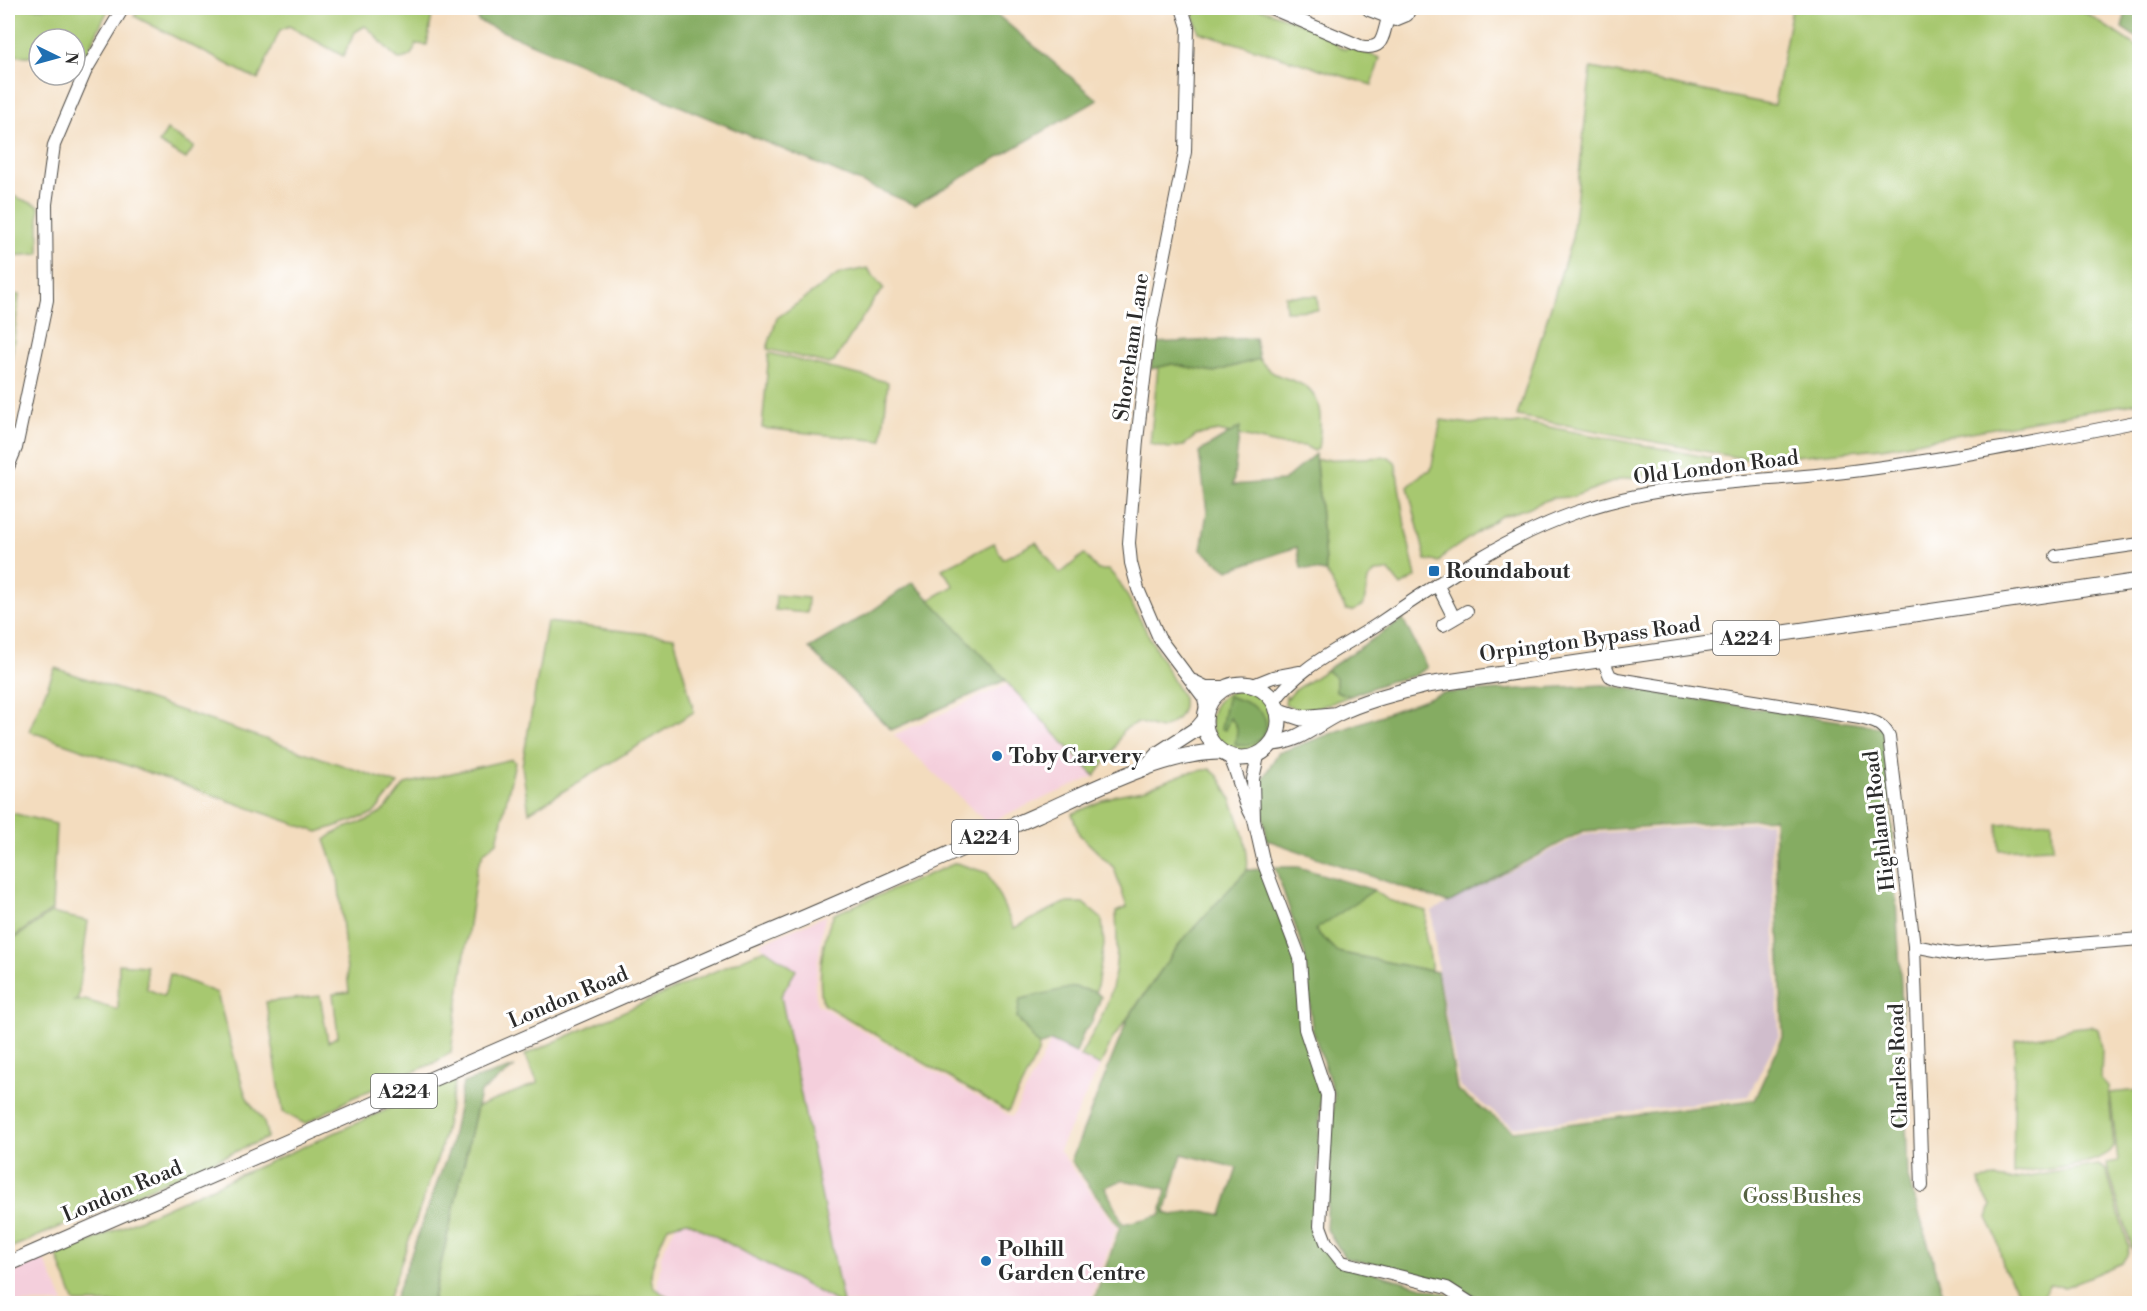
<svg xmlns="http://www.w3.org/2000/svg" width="2147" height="1311" viewBox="0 0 2147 1311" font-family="'Libre Bodoni',serif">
<rect width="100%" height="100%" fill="#fff"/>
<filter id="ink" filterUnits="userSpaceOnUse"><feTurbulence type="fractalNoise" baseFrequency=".0167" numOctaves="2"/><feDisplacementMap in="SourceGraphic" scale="12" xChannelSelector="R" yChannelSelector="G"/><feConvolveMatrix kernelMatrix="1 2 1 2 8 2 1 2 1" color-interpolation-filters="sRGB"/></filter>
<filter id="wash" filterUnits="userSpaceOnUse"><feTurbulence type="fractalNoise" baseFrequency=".008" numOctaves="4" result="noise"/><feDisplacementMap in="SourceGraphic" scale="24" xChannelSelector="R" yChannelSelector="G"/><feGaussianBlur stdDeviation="1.35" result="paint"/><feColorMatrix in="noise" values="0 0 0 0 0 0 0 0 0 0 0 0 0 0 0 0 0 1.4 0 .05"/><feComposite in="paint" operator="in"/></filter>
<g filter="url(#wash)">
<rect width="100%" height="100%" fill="#f3dcbe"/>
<g fill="#f4cfdc">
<path d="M 1008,684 L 1058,733 L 1095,776 L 987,823 L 894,735 Z"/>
<path d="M 827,915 L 823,926 L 815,986 L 817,1004 L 1012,1117 L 1051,1041 L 1100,1066 L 1059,1150 L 1117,1227 L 1090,1303 L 843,1303 L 781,996 L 795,970 L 759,944 Z"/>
<path d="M 687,1221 L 839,1303 L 686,1303 L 657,1290 L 661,1255 L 676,1225 Z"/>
<path d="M 44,1259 L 64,1303 L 8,1303 L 8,1275 Z"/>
</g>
<path fill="#d0bdcc" d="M 1770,822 L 1779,1035 L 1748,1096 L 1513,1127 L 1460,1087 L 1438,972 L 1432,911 L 1584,834 Z"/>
<g fill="#a7c870" stroke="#697a4e" stroke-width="1.5">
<path d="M 8,8 L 109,8 L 81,65 L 75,64 L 75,39 L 39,39 L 39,57 L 8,55 Z"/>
<path d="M 141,8 L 433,8 L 427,45 L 416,44 C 413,54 410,58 399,59 C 385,50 378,35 365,26 L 355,32 L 343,56 L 289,26 L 280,30 L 258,80 L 134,16 Z"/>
<path d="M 1191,8 L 1259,8 L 1331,34 L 1338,47 L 1346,49 L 1349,47 L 1380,58 L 1372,85 L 1199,32 Z"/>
<path d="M 1792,8 L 2078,8 L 2139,48 L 2139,402 L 1882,448 L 1751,460 L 1517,416 L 1572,238 L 1591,68 L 1774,105 Z"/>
<path d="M 167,130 L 194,147 L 186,159 L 159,143 Z"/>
<path d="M 8,194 L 39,206 L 39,254 L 9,256 L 8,268 Z"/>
<path d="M 867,268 L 884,289 L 873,301 L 834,362 L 829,364 L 767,349 L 777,318 L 839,274 Z"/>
<path d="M 8,293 L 19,295 L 8,391 Z"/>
<path d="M 1285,296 L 1317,296 L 1318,310 L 1286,311 Z"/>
<path d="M 769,353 L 888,382 L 882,441 L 762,428 Z"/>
<path d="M 1259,359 C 1272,375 1275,374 1294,381 C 1325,392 1322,421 1318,449 L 1314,451 L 1305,446 L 1282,445 L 1218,431 L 1197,435 L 1183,446 L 1169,448 L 1150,444 L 1158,367 L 1172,364 L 1214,372 Z"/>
<path d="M 1441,420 L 1471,424 L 1486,422 L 1512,424 L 1523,422 L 1711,458 L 1715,462 L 1710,465 L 1621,479 L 1572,497 L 1552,498 L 1525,509 L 1501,516 L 1446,554 L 1439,562 L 1426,560 L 1408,487 L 1423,473 L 1431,470 Z"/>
<path d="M 1389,457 L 1395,462 L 1396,466 L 1405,526 L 1416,577 L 1401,586 L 1389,571 L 1375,572 L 1368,580 L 1364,604 L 1354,611 L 1346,610 L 1326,572 L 1316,460 Z"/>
<path d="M 1036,542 L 1060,574 L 1084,554 L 1098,570 L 1109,570 L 1120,583 L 1183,698 C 1185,715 1175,723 1160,729 L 1138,722 L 1123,730 L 1115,748 L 1095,776 L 929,600 L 954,586 L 942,569 L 994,543 L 1003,559 Z"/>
<path d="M 776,595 L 808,598 L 807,613 L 775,610 Z"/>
<path d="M 547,622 L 674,637 L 694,712 L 529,812 L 522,766 Z"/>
<path d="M 55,668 L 398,784 L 373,814 L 318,832 L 29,731 Z"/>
<path d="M 1326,670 L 1336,678 L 1336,691 L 1350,696 L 1312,710 L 1303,711 L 1285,705 L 1286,696 L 1288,698 L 1294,691 Z"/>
<circle cx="1242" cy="721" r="31"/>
<path d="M 512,759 L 515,762 L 497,842 L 484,852 L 477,868 L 451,1052 L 434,1063 L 352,1098 L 305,1124 L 283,1112 L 266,1002 L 320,996 L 328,1042 L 338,1036 L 333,994 L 349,992 L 338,877 L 325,840 C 339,827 356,826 372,818 C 387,811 396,796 405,784 Z"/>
<path d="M 1210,769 C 1213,772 1218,775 1220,779 C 1233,798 1251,848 1247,870 L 1181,942 L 1112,1040 L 1100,1066 L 1080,1056 C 1094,1032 1110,1005 1114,978 C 1118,956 1117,934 1116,912 L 1127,907 L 1114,868 L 1079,834 L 1072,814 L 1116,795 L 1143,790 L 1186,773 Z"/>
<path d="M 8,812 L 56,824 L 52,910 L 8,941 Z"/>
<path d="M 2052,821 L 2053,848 L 1999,850 L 1998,824 Z"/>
<path d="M 956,863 L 988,873 L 1014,928 L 1064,903 L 1083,903 L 1102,919 L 1104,945 L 1096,992 L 1074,987 L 1017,1017 L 1039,1046 L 1038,1053 L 1008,1112 L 823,1004 C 817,978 822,938 834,914 Z"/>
<path d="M 1374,890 L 1388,900 L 1426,911 L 1425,934 L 1431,962 L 1431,971 L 1337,952 L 1314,929 Z"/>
<path d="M 51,913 L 88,921 L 78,998 L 74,1001 L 85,1000 L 118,1010 L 119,964 L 146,966 L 147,989 L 164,996 L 170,974 L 217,993 C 226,1026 234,1060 245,1093 C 251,1111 266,1113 267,1138 L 8,1249 L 8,943 Z"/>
<path d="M 765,949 L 796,970 L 781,996 L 843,1303 L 839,1303 L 687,1221 L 668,1226 C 662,1241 642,1277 656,1289 C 663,1296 677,1299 686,1303 L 432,1304 L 477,1107 L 538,1083 L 525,1055 Z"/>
<path d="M 2091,1026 L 2098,1029 L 2102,1048 L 2101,1080 L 2108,1087 L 2114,1146 C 2105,1167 2036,1170 2013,1174 L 2015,1040 L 2055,1034 L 2071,1028 Z"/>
<path d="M 456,1079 L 441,1148 L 387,1303 L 75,1303 L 57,1256 Z"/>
<path d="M 2139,1090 L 2140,1255 L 2135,1257 L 2106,1163 L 2118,1161 L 2110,1093 Z"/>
<path d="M 2098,1165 L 2106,1170 L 2129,1247 L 2127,1255 L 2122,1263 L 2065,1287 L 2049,1285 L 2041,1300 L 2041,1303 L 2026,1303 L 2019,1298 L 2014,1284 L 2004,1269 L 1996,1236 L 1987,1218 L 1991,1205 L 1981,1190 L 1979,1180 L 1996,1178 L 2011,1180 Z"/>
</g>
<g fill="#85ac62" stroke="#586c46" stroke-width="1.5" fill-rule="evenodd">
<path d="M 478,8 L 989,8 L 1098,100 L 915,205 L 478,21 Z"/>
<path d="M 2127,8 L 2139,8 L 2139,39 L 2122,28 Z"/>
<path d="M 1255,338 L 1259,359 L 1214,372 L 1172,364 L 1151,369 L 1154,343 Z"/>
<path d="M 1240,427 L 1233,485 L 1283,481 L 1315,454 L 1326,572 L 1301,568 L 1297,547 L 1228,570 L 1201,550 L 1207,512 L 1199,452 Z"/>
<path d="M 913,582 L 1006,680 L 891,730 L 809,648 L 866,615 Z"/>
<path d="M 1403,619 L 1427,668 L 1414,676 L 1387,682 L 1350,696 L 1336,691 L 1336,678 L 1326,670 Z"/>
<path d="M 1604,685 L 1886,728 L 1901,986 L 1908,1177 L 1946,1303 L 1486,1303 L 1451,1282 L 1345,1258 L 1326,1228 L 1334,1094 L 1312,1028 L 1305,955 L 1275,867 L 1298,867 L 1374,890 L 1315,930 L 1337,952 L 1437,972 L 1457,1090 L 1513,1131 L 1754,1100 L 1783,1037 L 1774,818 L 1583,831 L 1448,903 L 1267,840 L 1259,785 L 1278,753 L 1442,693 Z"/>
<path d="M 1228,696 C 1241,700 1265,707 1266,724 C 1266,728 1263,734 1262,738 C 1252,745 1247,748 1235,744 C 1237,732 1240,727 1230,718 L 1225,730 L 1221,728 C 1224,716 1224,707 1228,696 Z"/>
<path d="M 1262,869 L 1295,958 L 1321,1094 L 1316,1227 L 1334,1261 L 1446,1294 L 1463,1303 L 1093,1303 L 1120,1227 L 1071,1161 L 1128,1018 L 1181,942 L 1247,870 ZM 1182,1154 L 1237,1168 L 1222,1215 L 1204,1211 L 1172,1215 L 1165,1213 ZM 1123,1180 L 1166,1189 L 1161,1215 L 1123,1224 L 1105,1187 Z"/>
<path d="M 1074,987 L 1096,992 L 1101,997 L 1091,1024 L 1084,1031 L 1076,1053 L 1051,1041 L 1039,1046 L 1017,1017 L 1020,999 Z"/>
<path d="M 515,1067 L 480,1093 L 432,1303 L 393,1303 L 450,1148 L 463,1083 Z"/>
</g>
</g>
<g filter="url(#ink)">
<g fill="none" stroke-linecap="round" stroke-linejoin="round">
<defs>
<g id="minor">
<path d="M 1182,8 L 1188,27 L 1185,152 L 1150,330 L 1137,440 L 1129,543 L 1131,563 L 1138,589 L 1159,638 L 1204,698 L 1206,709"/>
<path d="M 1271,8 L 1360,46 C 1384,51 1382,37 1388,18"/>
<path d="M 1368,8 L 1369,10 L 1395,20 L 1407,15 L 1410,8"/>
<path d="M 8,467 L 16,448 L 47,300 L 46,204 L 54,145 L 86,70 L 123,8"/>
<path d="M 2056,556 L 2140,544"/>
<path d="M 1437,584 L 1454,618"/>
<path d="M 1443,625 L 1467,611"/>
<path d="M 1603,660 L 1610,676 L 1617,679 L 1860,718 C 1873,721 1882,723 1889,736 L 1914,946 L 1956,954 L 2140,939"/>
<path d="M 1194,681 L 1206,687 L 1224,687"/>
<path d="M 1253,685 L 1273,677 L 1300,672"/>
<path d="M 1274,702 C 1299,666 1342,648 1378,624 C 1441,581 1504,538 1577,512 C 1666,481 1752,483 1845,472 C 1944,460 2041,441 2140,421"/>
<path d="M 1229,756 C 1239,775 1241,797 1252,816"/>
<path d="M 1258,756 L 1253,779 L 1254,820 L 1264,864 L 1300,958 L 1305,1029 L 1327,1095 L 1320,1226 L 1326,1242 L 1342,1262 L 1447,1288 L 1472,1304"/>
<path d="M 1914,946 L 1922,1186"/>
</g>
<g id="major">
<circle cx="1242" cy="721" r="37"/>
<path d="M 1277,710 L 1301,718 L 1332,715"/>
<path d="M 1273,743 C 1300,741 1313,726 1337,714 C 1365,700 1396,693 1427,685 L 2140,581"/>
<path d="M 1145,768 L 1158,754 L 1198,728 L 1204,721"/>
<path d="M 8,1264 L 737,946 C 838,905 937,859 1037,815 C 1088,792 1166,751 1221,752"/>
</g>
</defs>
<use href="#minor" stroke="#494641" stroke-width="14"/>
<use href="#major" stroke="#494641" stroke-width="17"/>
<use href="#minor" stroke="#fff" stroke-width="12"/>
<use href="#major" stroke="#fff" stroke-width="15"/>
</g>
</g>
<g fill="#1f6fb2" stroke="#fff" stroke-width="2">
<rect x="1428" y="565" width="12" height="12" rx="3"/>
<circle cx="997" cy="756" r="6"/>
<circle cx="986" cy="1261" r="6"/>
</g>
<g text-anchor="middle" stroke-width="6" stroke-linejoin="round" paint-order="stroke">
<g fill="#fff" stroke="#6b6b6b" stroke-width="1.5">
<rect x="1713" y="621" width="66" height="34" rx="4.5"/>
<rect x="952" y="820" width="66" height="34" rx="4.5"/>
<rect x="371" y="1074" width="66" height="34" rx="4.5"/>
</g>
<g font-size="20" font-weight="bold" fill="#2b2b2b">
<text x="1746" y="645">A224</text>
<text x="985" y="844">A224</text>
<text x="404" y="1098">A224</text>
</g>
<g font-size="21" fill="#2b2b2b" stroke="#fff">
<text transform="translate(1131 347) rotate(-82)" y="7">Shoreham Lane</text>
<text transform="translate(1716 467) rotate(-7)" y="7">Old London Road</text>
<text transform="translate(1590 639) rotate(-8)" y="7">Orpington Bypass Road</text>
<text transform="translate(1879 821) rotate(-97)" y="7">Highland Road</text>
<text transform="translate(568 997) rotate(-23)" y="7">London Road</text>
<text transform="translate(1898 1066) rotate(-92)" y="7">Charles Road</text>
<text transform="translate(122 1191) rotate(-23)" y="7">London Road</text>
</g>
<g font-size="21" font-weight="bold" fill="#2b2b2b" stroke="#fff" text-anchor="start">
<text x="1446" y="578">Roundabout</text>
<text x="1009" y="763">Toby Carvery</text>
<text x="998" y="1256">Polhill<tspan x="998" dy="24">Garden Centre</tspan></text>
</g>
<g font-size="21" fill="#566243" stroke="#fff">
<text x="1802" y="1203">Goss Bushes</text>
</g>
</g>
<rect width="2147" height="1311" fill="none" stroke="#fff" stroke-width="30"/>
<g transform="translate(57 57) rotate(95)"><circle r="28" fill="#ffffff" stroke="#aaaaaa" stroke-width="1.5"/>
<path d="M0-4.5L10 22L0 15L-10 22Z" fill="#1f6fb2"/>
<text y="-9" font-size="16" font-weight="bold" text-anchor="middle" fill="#2b2b2b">N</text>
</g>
</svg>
